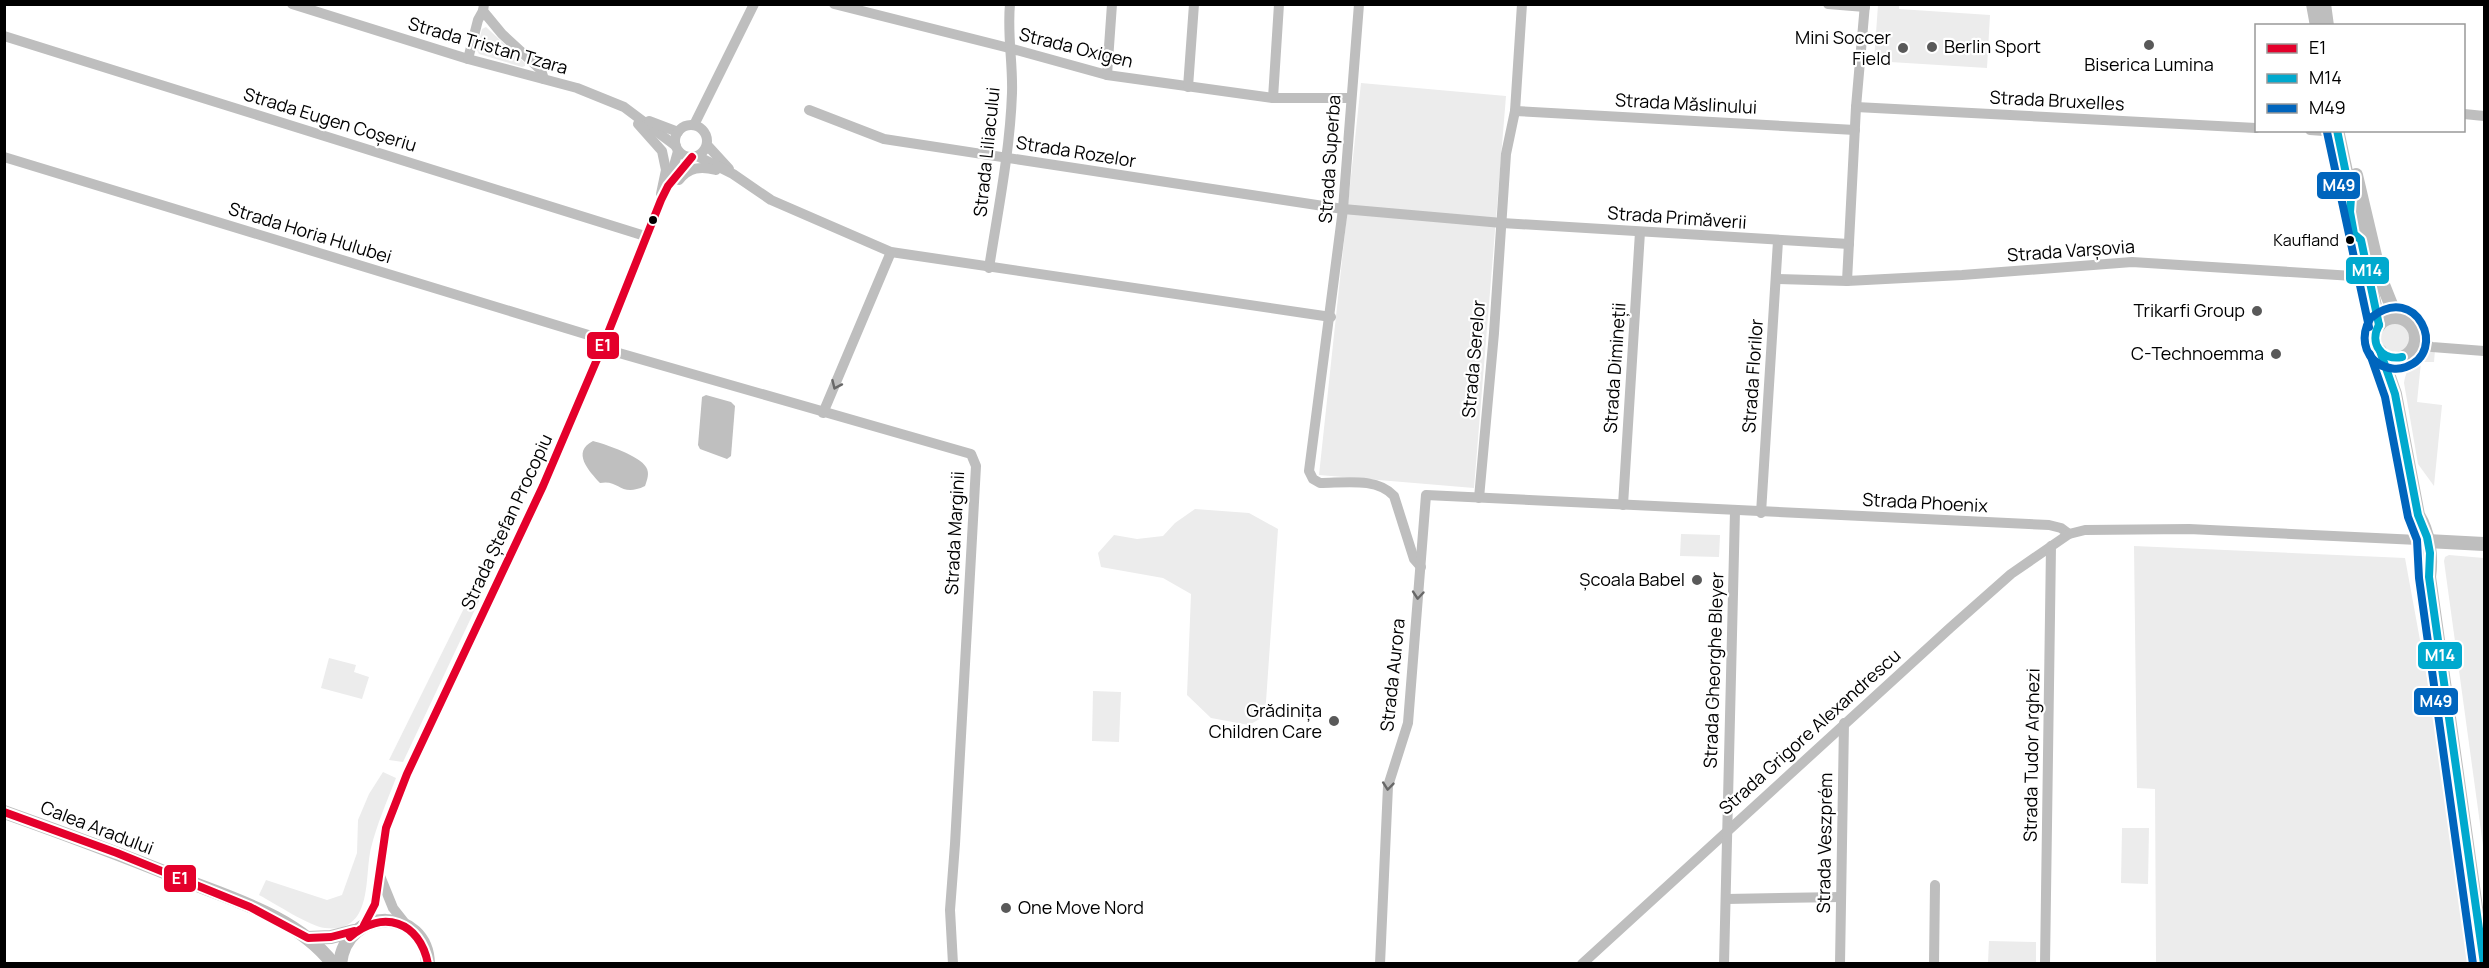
<svg xmlns="http://www.w3.org/2000/svg" width="2489" height="968" viewBox="0 0 2489 968" font-family="Manrope,sans-serif">
<rect width="100%" height="100%" fill="#fff"/>
<g fill="#ececec">
<path d="M 1878,5 L 1899,5 L 1899,9 L 1990,15 L 1987,68 L 1874,61 Z"/>
<path d="M 486,27 L 525,63 L 525,66 L 522,67 L 479,54 L 477,50 L 482,29 Z"/>
<path d="M 1361,83 L 1506,96 L 1474,488 L 1319,475 Z"/>
<circle cx="2395" cy="338" r="15"/>
<path d="M 2435,350 L 2434,362 L 2421,362 L 2417,402 L 2442,405 L 2434,486 L 2418,464 L 2404,383 C 2407,366 2416,351 2435,350 Z"/>
<path d="M 1195,509 L 1249,513 L 1278,529 L 1265,716 L 1249,725 L 1211,718 L 1187,695 L 1191,594 L 1163,578 L 1101,567 L 1098,553 L 1114,535 L 1137,539 L 1163,536 L 1175,523 Z"/>
<path d="M 1681,534 L 1720,535 L 1719,557 L 1680,556 Z"/>
<path d="M 2134,546 L 2405,558 L 2479,963 L 2156,963 L 2155,789 L 2137,788 Z"/>
<path d="M 2449,555 L 2484,558 L 2484,853 L 2444,561 L 2445,557 Z"/>
<path d="M 472,592 L 478,595 L 479,601 L 403,762 L 389,760 Z"/>
<path d="M 329,658 L 356,665 L 354,672 L 369,677 L 362,699 L 321,688 Z"/>
<path d="M 1093,691 L 1121,692 L 1119,742 L 1092,741 Z"/>
<path d="M 383,772 L 396,778 C 387,801 377,824 371,848 C 364,876 374,934 325,928 C 309,926 276,904 259,895 L 266,880 L 327,900 L 342,895 L 357,853 L 358,820 L 369,794 Z"/>
<path d="M 2122,828 L 2149,828 L 2148,884 L 2121,883 Z"/>
<path d="M 1989,941 L 2036,942 L 2036,963 L 1988,962 Z"/>
</g>
<g fill="#bfbfbf">
<path d="M 706,395 L 731,402 L 735,406 L 731,456 L 727,459 L 700,449 L 698,445 L 702,397 Z"/>
<path d="M 593,441 C 605,444 640,456 646,467 C 650,473 647,480 645,486 C 620,498 620,479 600,483 C 589,471 571,452 593,441 Z"/>
</g>
<g fill="none" stroke-linecap="round" stroke-linejoin="round">
<g stroke="#bebebe" stroke-width="10">
<path d="M 292,4 L 468,59 L 577,88 L 624,107 L 676,146"/>
<path d="M 484,4 L 483,11 L 502,34 L 541,70 L 544,79"/>
<path d="M 834,4 L 1009,48 L 1107,75 L 1273,98 L 1351,98"/>
<path d="M 1359,4 L 1343,209 L 1309,471 L 1313,479 L 1320,483 C 1344,483 1377,477 1394,496 L 1414,559 L 1421,567"/>
<path d="M 1828,4 L 1865,7"/>
<path d="M 4,36 L 645,236"/>
<path d="M 468,59 L 478,20 L 483,11"/>
<path d="M 1107,75 L 1112,4"/>
<path d="M 1188,87 L 1194,4"/>
<path d="M 1273,98 L 1279,4"/>
<path d="M 1856,107 L 2256,128"/>
<path d="M 809,110 L 884,139 L 1343,209 L 1502,223 L 1849,244"/>
<path d="M 1515,111 L 1855,130"/>
<path d="M 2464,114 L 2484,116"/>
<path d="M 649,121 L 678,132"/>
<path d="M 638,124 L 662,151 L 666,170 L 661,194"/>
<circle cx="691" cy="141" r="16"/>
<path d="M 694,125 L 754,4"/>
<path d="M 2310,130 L 2338,132"/>
<path d="M 707,145 L 729,169"/>
<path d="M 697,156 L 733,174 L 771,200 L 891,252 L 1331,317"/>
<path d="M 4,157 L 595,337 L 612,351 L 971,454 L 976,466 L 955,844 L 950,910 L 953,964"/>
<path d="M 670,180 L 678,151"/>
<path d="M 679,180 C 689,167 701,166 716,170"/>
<path d="M 989,268 C 998,210 1010,151 1012,93 C 1013,63 1007,35 1010,4"/>
<path d="M 1776,279 L 1847,281 L 1962,275 L 2132,262 L 2369,277"/>
<path d="M 1847,281 L 1856,107 L 1865,4"/>
<path d="M 2416,340 L 2432,347 L 2484,351"/>
<path d="M 823,413 L 891,252"/>
<path d="M 1479,498 L 1494,333 L 1506,154 L 1515,111 L 1522,4"/>
<path d="M 1623,505 L 1640,232"/>
<path d="M 1761,513 L 1778,241"/>
<path d="M 380,876 L 393,908 L 408,927"/>
<path d="M 1726,899 L 1841,897"/>
<path d="M 364,925 L 375,904 L 386,828 L 407,774 L 543,486 L 604,343 L 661,200 L 668,186 L 692,157"/>
<path d="M 1380,964 L 1388,786 L 1408,723 L 1426,495 L 2049,525 L 2061,528 L 2069,534"/>
<path d="M 1582,964 L 1950,628 L 2011,574 L 2069,534 L 2085,530 L 2189,529 L 2418,540"/>
<path d="M 1724,964 L 1735,511"/>
<path d="M 1840,964 L 1844,723"/>
<path d="M 1934,964 L 1935,885"/>
<path d="M 2045,964 L 2051,546"/>
</g>
<g stroke="#bebebe" stroke-width="14">
<path d="M 2313,4 L 2317,26"/>
<path d="M 2324,4 L 2327,26"/>
<path d="M 2337,130 L 2379,325"/>
<path d="M 2356,175 L 2380,277 L 2396,317"/>
<circle cx="2395" cy="338" r="21"/>
<path d="M 2380,351 L 2395,394 L 2418,515 C 2429,533 2432,556 2429,577 L 2484,964"/>
<path d="M 2427,541 L 2484,544"/>
<path d="M 4,812 C 63,833 122,855 179,878 C 232,899 297,917 333,964"/>
<path d="M 308,938 L 331,937 L 354,931"/>
<path d="M 340,964 C 346,906 427,907 428,964"/>
</g>
<defs>
<g id="bus-1">
<path d="M 4,812 L 117,853 L 250,907 L 308,938 L 331,937 L 354,931"/>
<path d="M 364,925 L 375,904 L 386,828 L 407,774 L 543,486 L 604,343 L 661,200 L 668,186 L 692,157"/>
<path d="M 350,937 C 382,909 420,921 428,964"/>
</g>
<g id="bus-2">
<path d="M 2337,130 L 2351,198 L 2350,212 L 2354,234 L 2361,240 L 2379,325"/>
<path d="M 2379,325 C 2369,343 2381,361 2402,357"/>
<path d="M 2380,351 L 2395,394 L 2418,515 L 2427,537 L 2430,553 L 2429,577 L 2484,964"/>
</g>
<g id="bus-3">
<path d="M 2327,132 L 2369,327"/>
<path d="M 2370,319 C 2361,335 2363,354 2379,364 C 2387,369 2398,370 2406,367 C 2449,352 2416,282 2372,317"/>
<path d="M 2370,354 L 2385,397 L 2408,517 L 2417,540 L 2419,578 L 2473,964"/>
</g>
</defs>
<use href="#bus-1" stroke="#fff" stroke-width="12"/>
<use href="#bus-2" stroke="#fff" stroke-width="12"/>
<use href="#bus-3" stroke="#fff" stroke-width="12"/>
<use href="#bus-1" stroke="#e4002b" stroke-width="8"/>
<use href="#bus-2" stroke="#00a9ce" stroke-width="8"/>
<use href="#bus-3" stroke="#0065bd" stroke-width="8"/>
</g>
<defs><path id="oneway-chevron" d="M-2-3.5L2.5 0L-2 3.5" fill="none" stroke-width="1.6" stroke-linecap="round" stroke-linejoin="round" transform="scale(1.5)"/></defs>
<g stroke="#686868">
<use href="#oneway-chevron" transform="translate(836 385) rotate(114)"/>
<use href="#oneway-chevron" transform="translate(1418 595) rotate(95)"/>
<use href="#oneway-chevron" transform="translate(1388 786) rotate(96)"/>
</g>
<g fill="#595959" stroke="#fff" stroke-width="2">
<circle cx="2149" cy="45" r="6"/>
<circle cx="1932" cy="47" r="6"/>
<circle cx="1903" cy="48" r="6"/>
<circle cx="2257" cy="311" r="6"/>
<circle cx="2276" cy="354" r="6"/>
<circle cx="1697" cy="580" r="6"/>
<circle cx="1334" cy="721" r="6"/>
<circle cx="1006" cy="908" r="6"/>
</g>
<g fill="#000" stroke="#fff" stroke-width="2">
<circle cx="653" cy="220" r="5"/>
<circle cx="2350" cy="240" r="5"/>
</g>
<g text-anchor="middle" stroke-width="4.5" stroke-linejoin="round" paint-order="stroke">
<g font-size="16" fill="#000" stroke="#fff" text-anchor="end">
<text x="2339" y="246">Kaufland</text>
</g>
<g font-size="18" fill="#000" stroke="#fff" text-anchor="end">
<text x="1891" y="44">Mini Soccer<tspan x="1891" dy="21">Field</tspan></text>
<text x="1944" y="53" text-anchor="start">Berlin Sport</text>
<text x="2149" y="71" text-anchor="middle">Biserica Lumina</text>
<text x="2245" y="317">Trikarfi Group</text>
<text x="2264" y="360">C-Technoemma</text>
<text x="1685" y="586">Școala Babel</text>
<text x="1322" y="717">Grădinița<tspan x="1322" dy="21">Children Care</tspan></text>
<text x="1018" y="914" text-anchor="start">One Move Nord</text>
</g>
<g font-size="18" fill="#000" stroke="#fff">
<text transform="translate(488 46) rotate(16)" y="6">Strada Tristan Tzara</text>
<text transform="translate(1076 48) rotate(14)" y="6">Strada Oxigen</text>
<text transform="translate(2057 101) rotate(3)" y="6">Strada Bruxelles</text>
<text transform="translate(1686 104) rotate(3)" y="6">Strada Măslinului</text>
<text transform="translate(330 120) rotate(17)" y="6">Strada Eugen Coșeriu</text>
<text transform="translate(987 152) rotate(-84)" y="6">Strada Liliacului</text>
<text transform="translate(1076 152) rotate(9)" y="6">Strada Rozelor</text>
<text transform="translate(1330 159) rotate(-86)" y="6">Strada Superba</text>
<text transform="translate(1677 218) rotate(4)" y="6">Strada Primăverii</text>
<text transform="translate(310 233) rotate(17)" y="6">Strada Horia Hulubei</text>
<text transform="translate(2071 251) rotate(-4)" y="6">Strada Varșovia</text>
<text transform="translate(1474 359) rotate(-85)" y="6">Strada Serelor</text>
<text transform="translate(1615 368) rotate(-86)" y="6">Strada Dimineții</text>
<text transform="translate(1753 376) rotate(-86)" y="6">Strada Florilor</text>
<text transform="translate(1925 503) rotate(3)" y="6">Strada Phoenix</text>
<text transform="translate(507 522) rotate(-65)" y="6">Strada Ștefan Procopiu</text>
<text transform="translate(955 533) rotate(-87)" y="6">Strada Marginii</text>
<text transform="translate(1714 670) rotate(-88)" y="6">Strada Gheorghe Bleyer</text>
<text transform="translate(1393 675) rotate(-84)" y="6">Strada Aurora</text>
<text transform="translate(1810 732) rotate(-42)" y="6">Strada Grigore Alexandrescu</text>
<text transform="translate(2032 755) rotate(-89)" y="6">Strada Tudor Arghezi</text>
<text transform="translate(97 828) rotate(21)" y="6">Calea Aradului</text>
<text transform="translate(1825 843) rotate(-89)" y="6">Strada Veszprém</text>
</g>
</g>
<g stroke="#fff" stroke-width="2">
<rect x="2316" y="171" width="45" height="29" rx="6" fill="#0065bd"/>
<rect x="2345" y="256" width="45" height="29" rx="6" fill="#00a9ce"/>
<rect x="586" y="331" width="34" height="29" rx="6" fill="#e4002b"/>
<rect x="2417" y="641" width="46" height="29" rx="6" fill="#00a9ce"/>
<rect x="2413" y="687" width="46" height="29" rx="6" fill="#0065bd"/>
<rect x="163" y="864" width="34" height="29" rx="6" fill="#e4002b"/>
</g>
<g font-size="16" text-anchor="middle" font-weight="bold" fill="#fff">
<text x="2339" y="191">M49</text>
<text x="2367" y="276">M14</text>
<text x="603" y="351">E1</text>
<text x="2440" y="661">M14</text>
<text x="2436" y="707">M49</text>
<text x="180" y="884">E1</text>
</g>
<rect width="2489" height="968" fill="none" stroke="#000000" stroke-width="12"/>
<rect x="2255" y="24" width="210" height="108" fill="#ffffff" stroke="#999999" stroke-width="1.5"/>
<rect x="2267" y="44" width="30" height="9" fill="#e4002b" stroke="#999999" stroke-width="1.5"/>
<text x="2309" y="54" font-size="18" fill="#000000">E1</text>
<rect x="2267" y="74" width="30" height="9" fill="#00a9ce" stroke="#999999" stroke-width="1.5"/>
<text x="2309" y="84" font-size="18" fill="#000000">M14</text>
<rect x="2267" y="104" width="30" height="9" fill="#0065bd" stroke="#999999" stroke-width="1.5"/>
<text x="2309" y="114" font-size="18" fill="#000000">M49</text>
</svg>
